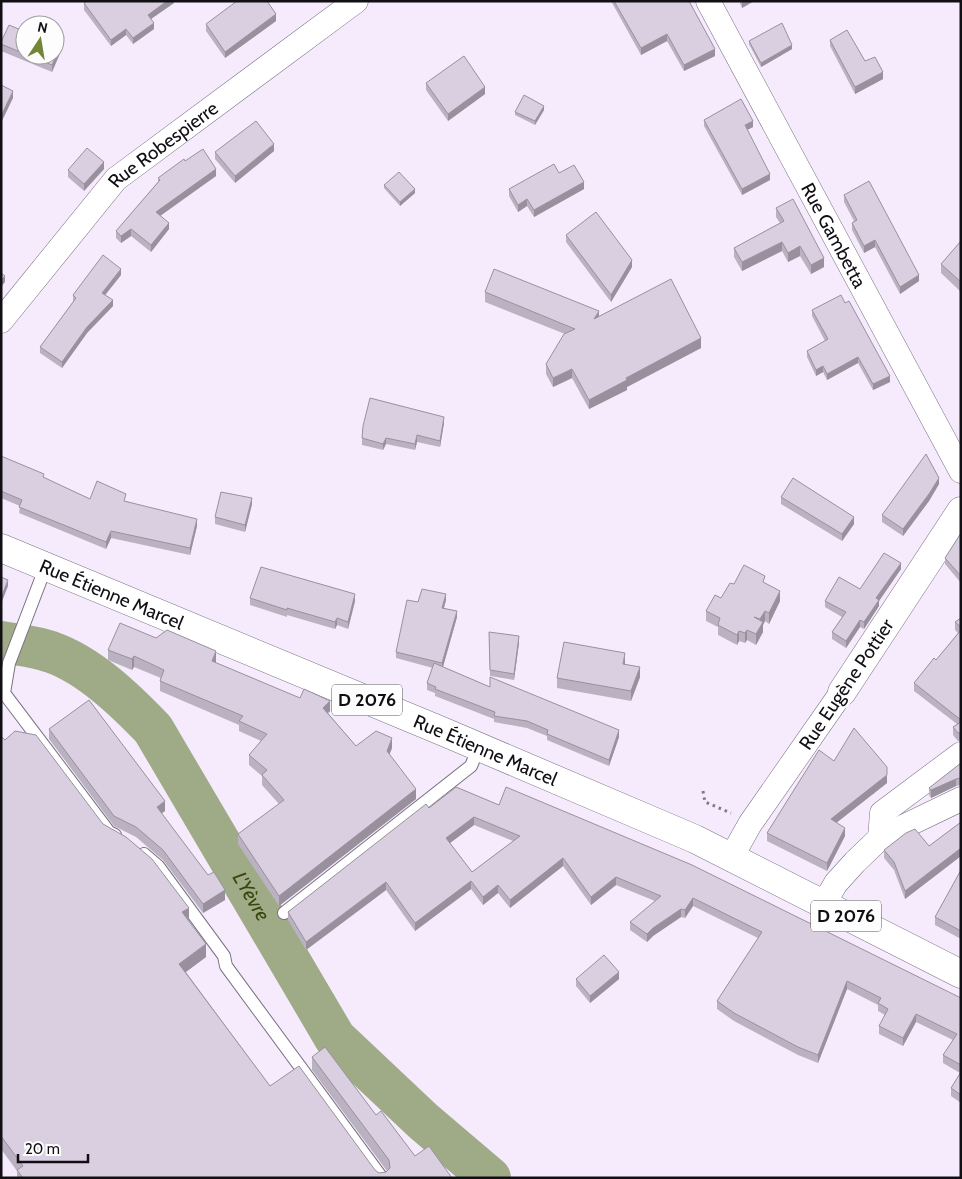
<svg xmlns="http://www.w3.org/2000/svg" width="962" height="1179" viewBox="0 0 962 1179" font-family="Cabin,sans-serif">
<rect width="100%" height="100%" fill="#f5ebfd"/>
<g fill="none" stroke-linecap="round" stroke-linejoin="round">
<path stroke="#9faa87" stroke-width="42" id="s1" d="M 1,642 C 18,645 35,646 51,652 C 89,665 125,700 153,729 L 335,1038 L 423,1121 L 490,1178"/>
<defs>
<g id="lane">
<path d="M 46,566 L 9,663 L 4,693 L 109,832 L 115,835"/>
<path d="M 144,854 L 158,866 L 224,956 L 226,966 L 382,1178"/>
<path d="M 284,913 L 471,766 L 479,747"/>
</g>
<g id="street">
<path id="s2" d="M 708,1 L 961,471"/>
<path id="s3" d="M 1,321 L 116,179 L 356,1"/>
<path d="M 880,838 L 882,813 L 961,754"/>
<path d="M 731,858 L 750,824 L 842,692"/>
<path d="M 823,905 L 836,883 L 855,862 L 880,838 L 961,799"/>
</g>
<path id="secondary" d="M 842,692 L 961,511"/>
<g id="primary">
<path id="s4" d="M 1,548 L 444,732 L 695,839 L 961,974"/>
</g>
</defs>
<use href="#lane" stroke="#7a7181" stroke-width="14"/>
<use href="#street" stroke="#7a7181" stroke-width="25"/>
<use href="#secondary" stroke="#7a7181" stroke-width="29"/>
<use href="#primary" stroke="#7a7181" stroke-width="29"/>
<path stroke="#7e7884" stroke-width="3" stroke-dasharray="2.5 4" stroke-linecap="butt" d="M 703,791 L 705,802 L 731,813"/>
<use href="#lane" stroke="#fff" stroke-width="12"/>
<use href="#street" stroke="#fff" stroke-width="24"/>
<use href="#secondary" stroke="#fff" stroke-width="28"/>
<use href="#primary" stroke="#fff" stroke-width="28"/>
</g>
<g fill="#bbb2c1" fill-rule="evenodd">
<path d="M 174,1 L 174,3 L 151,19 L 154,29 L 133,44 L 126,35 L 111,46 L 84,10 L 84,3 Z"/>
<path d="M 611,1 L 689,1 L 715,56 L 684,71 L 667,41 L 641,55 Z"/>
<path d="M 739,1 L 754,1 L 742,8 Z"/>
<path d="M 276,21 L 225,58 L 206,31 L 206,24 Z"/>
<path d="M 25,25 L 25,55 L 55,55 L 64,44 L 52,72 L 1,51 L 1,42 L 21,30 Z"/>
<path d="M 830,40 L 865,61 L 883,79 L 855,94 L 830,46 Z"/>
<path d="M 749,41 L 792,49 L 761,67 L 749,44 Z"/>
<path d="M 426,83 L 485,94 L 448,121 L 426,90 Z"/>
<path d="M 544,110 L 535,125 L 515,115 L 515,112 Z"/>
<path d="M 704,120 L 753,127 L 747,130 L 770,180 L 742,195 L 704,126 Z"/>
<path d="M 274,151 L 235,183 L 215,159 L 215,152 Z"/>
<path d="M 185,161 L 216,176 L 160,215 L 169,229 L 151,252 L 131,236 L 121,243 L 116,238 L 116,231 L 158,182 L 158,178 Z"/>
<path d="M 104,169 L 84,191 L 68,177 L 68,170 Z"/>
<path d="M 559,173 L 584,189 L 534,217 L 527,206 L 518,212 L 509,196 L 509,189 Z"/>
<path d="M 384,185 L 415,193 L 400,206 L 384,188 Z"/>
<path d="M 844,195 L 919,281 L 900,294 L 875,247 L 864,253 L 852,230 L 852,223 L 854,221 L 844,202 Z"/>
<path d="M 776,208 L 824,267 L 811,274 L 800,256 L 788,262 L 782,251 L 742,271 L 734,257 L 734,248 L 780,223 L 776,217 Z"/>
<path d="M 566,235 L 632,267 L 611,302 L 566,242 Z"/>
<path d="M 961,241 L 961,292 L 941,273 L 941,264 Z"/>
<path d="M 121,275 L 105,295 L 113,306 L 87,333 L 62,368 L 40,353 L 40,347 L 73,302 L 73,295 Z"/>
<path d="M 485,292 L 599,316 L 701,348 L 627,387 L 627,390 L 589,409 L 572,378 L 553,387 L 546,374 L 546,364 L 565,334 L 485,302 Z"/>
<path d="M 812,310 L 890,382 L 873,390 L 858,363 L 827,380 L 823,372 L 816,376 L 807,357 L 807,351 L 825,341 L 812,316 Z"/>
<path d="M 444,423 L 440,447 L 417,442 L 415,450 L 386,444 L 383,450 L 362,445 L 362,438 Z"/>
<path d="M 1,456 L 44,478 L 90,499 L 126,501 L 197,526 L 190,555 L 111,538 L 106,549 L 19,513 L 20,506 L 1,498 Z"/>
<path d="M 939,484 L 929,501 L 903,536 L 882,522 L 882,515 Z"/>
<path d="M 781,497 L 854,524 L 842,541 L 781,504 Z"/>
<path d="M 252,504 L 245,532 L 215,524 L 215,517 Z"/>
<path d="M 961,533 L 961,583 L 945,564 L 945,558 Z"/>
<path d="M 901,569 L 879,601 L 879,606 L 864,629 L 860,627 L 846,648 L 832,639 L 832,632 L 842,617 L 825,607 L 825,601 L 860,589 Z"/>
<path d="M 765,583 L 780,601 L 769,624 L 765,621 L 763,625 L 763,632 L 756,645 L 747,640 L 745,643 L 739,641 L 737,645 L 718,635 L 718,627 L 706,621 L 706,611 L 721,598 L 734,584 Z"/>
<path d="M 250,598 L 355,601 L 348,629 L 337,625 L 335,629 L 287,615 L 287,617 L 250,605 Z"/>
<path d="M 446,600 L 444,608 L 457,617 L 443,667 L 490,687 L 619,737 L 609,766 L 547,740 L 547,736 L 527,728 L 494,722 L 494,719 L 435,696 L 435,693 L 427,690 L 427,683 L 433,668 L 396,658 L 396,652 L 418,602 Z"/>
<path d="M 961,618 L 961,741 L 958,741 L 953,735 L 953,727 L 957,724 L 914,691 L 914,683 L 936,660 L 958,633 L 955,630 L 955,622 Z"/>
<path d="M 489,632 L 519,643 L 514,680 L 490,676 Z"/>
<path d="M 156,638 L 216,662 L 215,663 L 330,711 L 328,713 L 356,746 L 392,748 L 389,754 L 416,799 L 279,906 L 238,844 L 238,834 L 279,804 L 262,785 L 262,776 L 249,765 L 249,755 L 261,741 L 239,731 L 239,725 L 160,691 L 160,681 L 161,678 L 134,667 L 132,670 L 108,660 L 108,650 Z"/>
<path d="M 640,677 L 631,701 L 557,688 L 557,678 Z"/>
<path d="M 49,729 L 165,811 L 161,813 L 225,900 L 203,913 L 163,860 L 136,837 L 114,826 L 49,739 Z"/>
<path d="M 1,736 L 5,740 L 103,824 L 189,921 L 206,957 L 186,972 L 270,1086 L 375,1170 L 379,1173 L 386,1172 L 387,1171 L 312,1070 L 312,1057 L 376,1115 L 415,1156 L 452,1178 L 17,1178 L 17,1171 L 1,1149 Z"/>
<path d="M 834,761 L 887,783 L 836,823 L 845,836 L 827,871 L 767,841 L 767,833 Z"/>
<path d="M 961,763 L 961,785 L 956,786 L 931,798 L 929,795 L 929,788 Z"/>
<path d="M 456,787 L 961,998 L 961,1103 L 951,1096 L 951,1088 L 960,1073 L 943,1063 L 943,1055 L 953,1040 L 916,1022 L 903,1046 L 879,1034 L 879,1026 L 885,1015 L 878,1011 L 878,1005 L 847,989 L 818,1063 L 798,1055 L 734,1021 L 717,1009 L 717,1001 L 758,938 L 693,906 L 685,918 L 681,917 L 653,936 L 647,942 L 630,930 L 630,922 L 655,901 L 616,885 L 591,905 L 563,866 L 510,908 L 498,893 L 483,905 L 471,889 L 415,931 L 386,890 L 306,950 L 288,920 L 288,912 ZM 474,825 L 513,841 L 472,872 L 450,843 Z"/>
<path d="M 961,822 L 961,856 L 905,899 L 894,870 L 884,858 L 884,850 L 929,846 Z"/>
<path d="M 961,870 L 961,939 L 935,925 L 935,917 Z"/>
<path d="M 576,979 L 619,979 L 590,1003 L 576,986 Z"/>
</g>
<g fill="#98919d">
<path d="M 167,1 L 174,1 L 174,3 L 148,21 L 148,15 Z"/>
<path d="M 742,1 L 754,1 L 742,8 Z"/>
<path d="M 276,14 L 276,21 L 225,58 L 225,52 Z"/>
<path d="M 154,23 L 154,29 L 133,44 L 133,38 Z"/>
<path d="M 126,29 L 126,35 L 111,46 L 111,40 Z"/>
<path d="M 667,34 L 667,41 L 641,55 L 641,48 Z"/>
<path d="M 64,37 L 64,44 L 52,72 L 52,65 Z"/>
<path d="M 792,45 L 792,49 L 761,67 L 761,63 Z"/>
<path d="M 715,49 L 715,56 L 684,71 L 684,65 Z"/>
<path d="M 883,72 L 883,79 L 855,94 L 855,87 Z"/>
<path d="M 485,87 L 485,94 L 448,121 L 448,114 Z"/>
<path d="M 13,91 L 13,98 L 1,123 L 1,116 Z"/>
<path d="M 544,106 L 544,110 L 535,125 L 535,121 Z"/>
<path d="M 753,121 L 753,127 L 745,131 L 745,125 Z"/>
<path d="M 274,144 L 274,151 L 235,183 L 235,176 Z"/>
<path d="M 104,162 L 104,169 L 84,191 L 84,184 Z"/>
<path d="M 216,169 L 216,176 L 156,219 L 156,212 Z"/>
<path d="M 770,174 L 770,180 L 742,195 L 742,189 Z"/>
<path d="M 584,182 L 584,189 L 534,217 L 534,210 Z"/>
<path d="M 415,189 L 415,193 L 400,206 L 400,202 Z"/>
<path d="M 527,199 L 527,206 L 518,212 L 518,205 Z"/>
<path d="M 169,223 L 169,229 L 151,252 L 151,245 Z"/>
<path d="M 131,229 L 131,236 L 121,243 L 121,236 Z"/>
<path d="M 875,240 L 875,247 L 864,253 L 864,246 Z"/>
<path d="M 782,242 L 782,251 L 742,271 L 742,262 Z"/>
<path d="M 800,246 L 800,256 L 788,262 L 788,253 Z"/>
<path d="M 824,258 L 824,267 L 811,274 L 811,265 Z"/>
<path d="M 632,260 L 632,267 L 611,302 L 611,295 Z"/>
<path d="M 121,269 L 121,275 L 102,299 L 102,293 Z"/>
<path d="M 919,275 L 919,281 L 900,294 L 900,287 Z"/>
<path d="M 5,276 L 5,282 L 1,287 L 1,280 Z"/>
<path d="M 113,300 L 113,306 L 87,333 L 62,368 L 62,362 L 87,327 Z"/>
<path d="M 599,311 L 599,320 L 594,319 Z"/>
<path d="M 701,338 L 701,348 L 627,387 L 627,390 L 589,409 L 589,400 L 626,378 Z"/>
<path d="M 858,357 L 858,363 L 827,380 L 827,374 Z"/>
<path d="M 823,366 L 823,372 L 816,376 L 816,370 Z"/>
<path d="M 572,369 L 572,378 L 553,387 L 553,378 Z"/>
<path d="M 890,376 L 890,382 L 873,390 L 873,384 Z"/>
<path d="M 444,417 L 444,423 L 440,447 L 440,441 Z"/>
<path d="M 417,435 L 417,442 L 415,450 L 415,444 Z"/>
<path d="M 386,438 L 386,444 L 383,450 L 383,444 Z"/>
<path d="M 939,478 L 939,484 L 929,501 L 903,536 L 903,529 Z"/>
<path d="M 252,498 L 252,504 L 245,532 L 245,525 Z"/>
<path d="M 854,517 L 854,524 L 842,541 L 842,534 Z"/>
<path d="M 197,519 L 197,526 L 190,555 L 190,548 Z"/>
<path d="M 111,531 L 111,538 L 106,549 L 106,542 Z"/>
<path d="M 901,563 L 901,569 L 879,601 L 879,606 L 864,629 L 864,622 L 876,598 Z"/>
<path d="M 8,580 L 8,586 L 1,604 L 1,598 Z"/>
<path d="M 780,591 L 780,601 L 769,624 L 769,613 Z"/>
<path d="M 355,594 L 355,601 L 348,629 L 348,622 Z"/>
<path d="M 446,594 L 446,600 L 442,615 L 442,608 Z"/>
<path d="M 457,611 L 457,617 L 442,670 L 442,663 Z"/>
<path d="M 765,611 L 765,621 L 763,625 L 763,632 L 756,645 L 756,634 L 760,628 L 760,619 Z"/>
<path d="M 337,618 L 337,625 L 335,629 L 335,622 Z"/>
<path d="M 860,620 L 860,627 L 846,648 L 846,641 Z"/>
<path d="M 747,630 L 747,640 L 745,643 L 745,633 Z"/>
<path d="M 739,631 L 739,641 L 737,645 L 737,635 Z"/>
<path d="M 519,636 L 519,643 L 514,680 L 514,674 Z"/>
<path d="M 216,651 L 216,662 L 212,671 L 212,661 Z"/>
<path d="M 625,653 L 625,664 L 623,674 L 623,664 Z"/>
<path d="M 134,656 L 134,667 L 132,670 L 132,659 Z"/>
<path d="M 640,667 L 640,677 L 631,701 L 631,691 Z"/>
<path d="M 330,701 L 330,711 L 323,718 L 323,708 Z"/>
<path d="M 619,730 L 619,737 L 609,766 L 609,760 Z"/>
<path d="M 392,738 L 392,748 L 387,761 L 387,751 Z"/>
<path d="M 887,775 L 887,783 L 831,827 L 831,819 Z"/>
<path d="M 956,779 L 956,786 L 931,798 L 931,790 Z"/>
<path d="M 416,789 L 416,799 L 279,906 L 279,896 Z"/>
<path d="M 165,801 L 165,811 L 157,817 L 157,807 Z"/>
<path d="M 474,817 L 474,825 L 446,846 L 446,838 Z"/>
<path d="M 845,828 L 845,836 L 827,871 L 827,863 Z"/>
<path d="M 961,848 L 961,856 L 905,899 L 905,891 Z"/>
<path d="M 563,858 L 563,866 L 510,908 L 510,900 Z"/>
<path d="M 616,877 L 616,885 L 591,905 L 591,897 Z"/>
<path d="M 471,881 L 471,889 L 415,931 L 415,923 Z"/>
<path d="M 386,882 L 386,890 L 306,950 L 306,942 Z"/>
<path d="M 498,885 L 498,893 L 483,905 L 483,897 Z"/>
<path d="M 225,890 L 225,900 L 203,913 L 203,904 Z"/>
<path d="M 693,898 L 693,906 L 685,918 L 685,910 Z"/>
<path d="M 189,908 L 189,921 L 182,912 Z"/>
<path d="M 681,909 L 681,917 L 653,936 L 647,942 L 647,934 L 653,928 Z"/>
<path d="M 206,944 L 206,957 L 179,977 L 179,964 Z"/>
<path d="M 619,972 L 619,979 L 590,1003 L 590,996 Z"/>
<path d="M 847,981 L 847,989 L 818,1063 L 818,1055 Z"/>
<path d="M 916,1014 L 916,1022 L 903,1046 L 903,1038 Z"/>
</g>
<g fill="#d9cfe0" stroke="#98919d" fill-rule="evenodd">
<path d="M 87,1 L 167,1 L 148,15 L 154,23 L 133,38 L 126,29 L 111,40 L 84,3 Z"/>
<path d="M 237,1 L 267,1 L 276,14 L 225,52 L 206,24 Z"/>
<path d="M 614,1 L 689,1 L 715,49 L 684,65 L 667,34 L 641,48 Z"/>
<path d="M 26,21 L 35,25 L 25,25 L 25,54 L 1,44 L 1,42 L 9,25 L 21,30 Z"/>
<path d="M 782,23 L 792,45 L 761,63 L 749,41 Z"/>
<path d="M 847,30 L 865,61 L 875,57 L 883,72 L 855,87 L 830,40 Z"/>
<path d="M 55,33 L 64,37 L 52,65 L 28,55 L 55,55 Z"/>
<path d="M 464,56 L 485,87 L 448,114 L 426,83 Z"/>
<path d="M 1,85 L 13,91 L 1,116 Z"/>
<path d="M 524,95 L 544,106 L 535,121 L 515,112 Z"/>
<path d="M 741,99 L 753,121 L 745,125 L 770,174 L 742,189 L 704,120 Z"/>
<path d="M 256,121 L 274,144 L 235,176 L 215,152 Z"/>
<path d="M 87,148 L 104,162 L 84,184 L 68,170 Z"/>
<path d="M 203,149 L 216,169 L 156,212 L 169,223 L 151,245 L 131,229 L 121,236 L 116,231 L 160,180 L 158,178 L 184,159 L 185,161 Z"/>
<path d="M 554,164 L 559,173 L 574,165 L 584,182 L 534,210 L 527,199 L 518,205 L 509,189 Z"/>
<path d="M 399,172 L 415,189 L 400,202 L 384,185 Z"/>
<path d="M 869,181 L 919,275 L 900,287 L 875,240 L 864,246 L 852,223 L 857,220 L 844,195 Z"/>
<path d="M 793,199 L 824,258 L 811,265 L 800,246 L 788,253 L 782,242 L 742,262 L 734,248 L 784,221 L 776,208 Z"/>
<path d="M 596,212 L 632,260 L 611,295 L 566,235 Z"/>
<path d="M 961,241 L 961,282 L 941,264 Z"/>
<path d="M 103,255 L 121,269 L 102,293 L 113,300 L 87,327 L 62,362 L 40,347 L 76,298 L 73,295 Z"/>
<path d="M 494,269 L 599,311 L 594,319 L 671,279 L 701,338 L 626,378 L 627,380 L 589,400 L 572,369 L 553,378 L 546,364 L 564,334 L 575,329 L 485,292 Z"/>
<path d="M 1,273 L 5,276 L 1,280 Z"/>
<path d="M 841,295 L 845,303 L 849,301 L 890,376 L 873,384 L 858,357 L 827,374 L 823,366 L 816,370 L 807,351 L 828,339 L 812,310 Z"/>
<path d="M 370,398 L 444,417 L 440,441 L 417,435 L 415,444 L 386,438 L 383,444 L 362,438 L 363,426 Z"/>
<path d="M 926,454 L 939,478 L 929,494 L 903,529 L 882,515 Z"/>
<path d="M 1,456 L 44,474 L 43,477 L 90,499 L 97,481 L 126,494 L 124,501 L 197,519 L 190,548 L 111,531 L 106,542 L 19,507 L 22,500 L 1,491 Z"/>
<path d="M 793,478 L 854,517 L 842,534 L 781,497 Z"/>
<path d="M 221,492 L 252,498 L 245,525 L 215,517 Z"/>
<path d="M 961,533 L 961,576 L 945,558 Z"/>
<path d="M 884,553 L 901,563 L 876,598 L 879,600 L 864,622 L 860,620 L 846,641 L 832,632 L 846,612 L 825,601 L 839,577 L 860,589 Z"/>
<path d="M 744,565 L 765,576 L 763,582 L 780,591 L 769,613 L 765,611 L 760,619 L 754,617 L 763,622 L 756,634 L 747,630 L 745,633 L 739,631 L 737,635 L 718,625 L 720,618 L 706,611 L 715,595 L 721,598 L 730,583 L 734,584 Z"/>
<path d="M 261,567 L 355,594 L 348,622 L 337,618 L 335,622 L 287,608 L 287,610 L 250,598 Z"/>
<path d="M 1,577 L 8,580 L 1,598 Z"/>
<path d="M 422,589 L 446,594 L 442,608 L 457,611 L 442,663 L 396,652 L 407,600 L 418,602 Z"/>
<path d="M 961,618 L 961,627 L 955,622 Z"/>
<path d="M 120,623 L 156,638 L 167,630 L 216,651 L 212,661 L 300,698 L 304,689 L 330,701 L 323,708 L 356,746 L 376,731 L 392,738 L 387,751 L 416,789 L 279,896 L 238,834 L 284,800 L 262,775 L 267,770 L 249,755 L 267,734 L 239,721 L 243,716 L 160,681 L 164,670 L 134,656 L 132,659 L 108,650 Z"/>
<path d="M 961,630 L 961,720 L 914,683 L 934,658 L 936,660 Z"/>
<path d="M 489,632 L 519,636 L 514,674 L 490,670 Z"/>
<path d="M 564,642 L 625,653 L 623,664 L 640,667 L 631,691 L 557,678 Z"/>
<path d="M 434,663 L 490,687 L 490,677 L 619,730 L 609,760 L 547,734 L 548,730 L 527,721 L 494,716 L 495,712 L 435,689 L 436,687 L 427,683 Z"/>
<path d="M 89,700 L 165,801 L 157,807 L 208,875 L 214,872 L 225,890 L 203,904 L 163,850 L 136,827 L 114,816 L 49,729 Z"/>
<path d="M 961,722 L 961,733 L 958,733 L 953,727 Z"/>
<path d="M 854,728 L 887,767 L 887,775 L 831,819 L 845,828 L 827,863 L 767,833 L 819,750 L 834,761 Z"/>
<path d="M 15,731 L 36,735 L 103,824 L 126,837 L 152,859 L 189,908 L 182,912 L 206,944 L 179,964 L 270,1086 L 299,1066 L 375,1170 L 379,1173 L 386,1172 L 390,1168 L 389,1160 L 312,1057 L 325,1047 L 376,1115 L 381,1111 L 415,1156 L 429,1146 L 452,1178 L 23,1178 L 17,1170 L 23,1166 L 1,1136 L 1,736 L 5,740 Z"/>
<path d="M 961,763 L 961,778 L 956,779 L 931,790 L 929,788 Z"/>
<path d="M 456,787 L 499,805 L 506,787 L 692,865 L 961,998 L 961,1065 L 943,1055 L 957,1034 L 916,1014 L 903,1038 L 879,1026 L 888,1009 L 878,1003 L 881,998 L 847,981 L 818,1055 L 798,1047 L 734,1013 L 717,1001 L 762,932 L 693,898 L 685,910 L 681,909 L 653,928 L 647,934 L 630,922 L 661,896 L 616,877 L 591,897 L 563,858 L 510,900 L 498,885 L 483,897 L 471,881 L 415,923 L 386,882 L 306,942 L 288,912 L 426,804 L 429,808 ZM 474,817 L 520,836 L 472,872 L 446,838 Z"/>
<path d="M 961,822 L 961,848 L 905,891 L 894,862 L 884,850 L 906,833 L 915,829 L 929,846 Z"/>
<path d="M 961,870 L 961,931 L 935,917 Z"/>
<path d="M 604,955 L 619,972 L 590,996 L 576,979 Z"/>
<path d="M 961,1072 L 961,1095 L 951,1088 Z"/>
</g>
<g text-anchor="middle" stroke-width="5" stroke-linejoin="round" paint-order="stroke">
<g fill="#fdfdfd" stroke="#58565a" stroke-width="1">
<rect x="332" y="684.5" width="70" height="31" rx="4"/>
<rect x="811" y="900.5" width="70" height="31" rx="4"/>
</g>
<g font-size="18" font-weight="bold" fill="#110e14">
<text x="367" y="706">D 2076</text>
<text x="846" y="922">D 2076</text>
</g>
<g font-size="19" fill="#110e14" stroke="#fdfdfd">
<text dy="7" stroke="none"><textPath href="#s3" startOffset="241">Rue Robespierre</textPath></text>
<text dy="7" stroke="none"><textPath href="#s2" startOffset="266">Rue Gambetta</textPath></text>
<text dy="7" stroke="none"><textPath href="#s4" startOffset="120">Rue Étienne Marcel</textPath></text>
<text transform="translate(846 684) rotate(-56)" y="7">Rue Eugène Pottier</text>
<text dy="7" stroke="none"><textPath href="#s4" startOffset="525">Rue Étienne Marcel</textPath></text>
</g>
<g font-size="20" font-style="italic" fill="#39450c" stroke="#fdfdfd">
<text dy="7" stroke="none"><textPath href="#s1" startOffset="374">L'Yèvre</textPath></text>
</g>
</g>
<rect width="962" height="1179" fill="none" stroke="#110e14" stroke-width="5"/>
<g transform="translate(40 40) rotate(12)"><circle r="24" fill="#fdfdfd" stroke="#9f9da0"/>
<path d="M0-4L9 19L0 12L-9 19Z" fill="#738637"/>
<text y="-8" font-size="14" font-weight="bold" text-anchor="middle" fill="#110e14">N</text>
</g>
<path d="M18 1154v8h70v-8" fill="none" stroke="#110e14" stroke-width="2.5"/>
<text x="25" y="1154" font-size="15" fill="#110e14" stroke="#fdfdfd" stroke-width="4" paint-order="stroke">20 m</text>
</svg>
